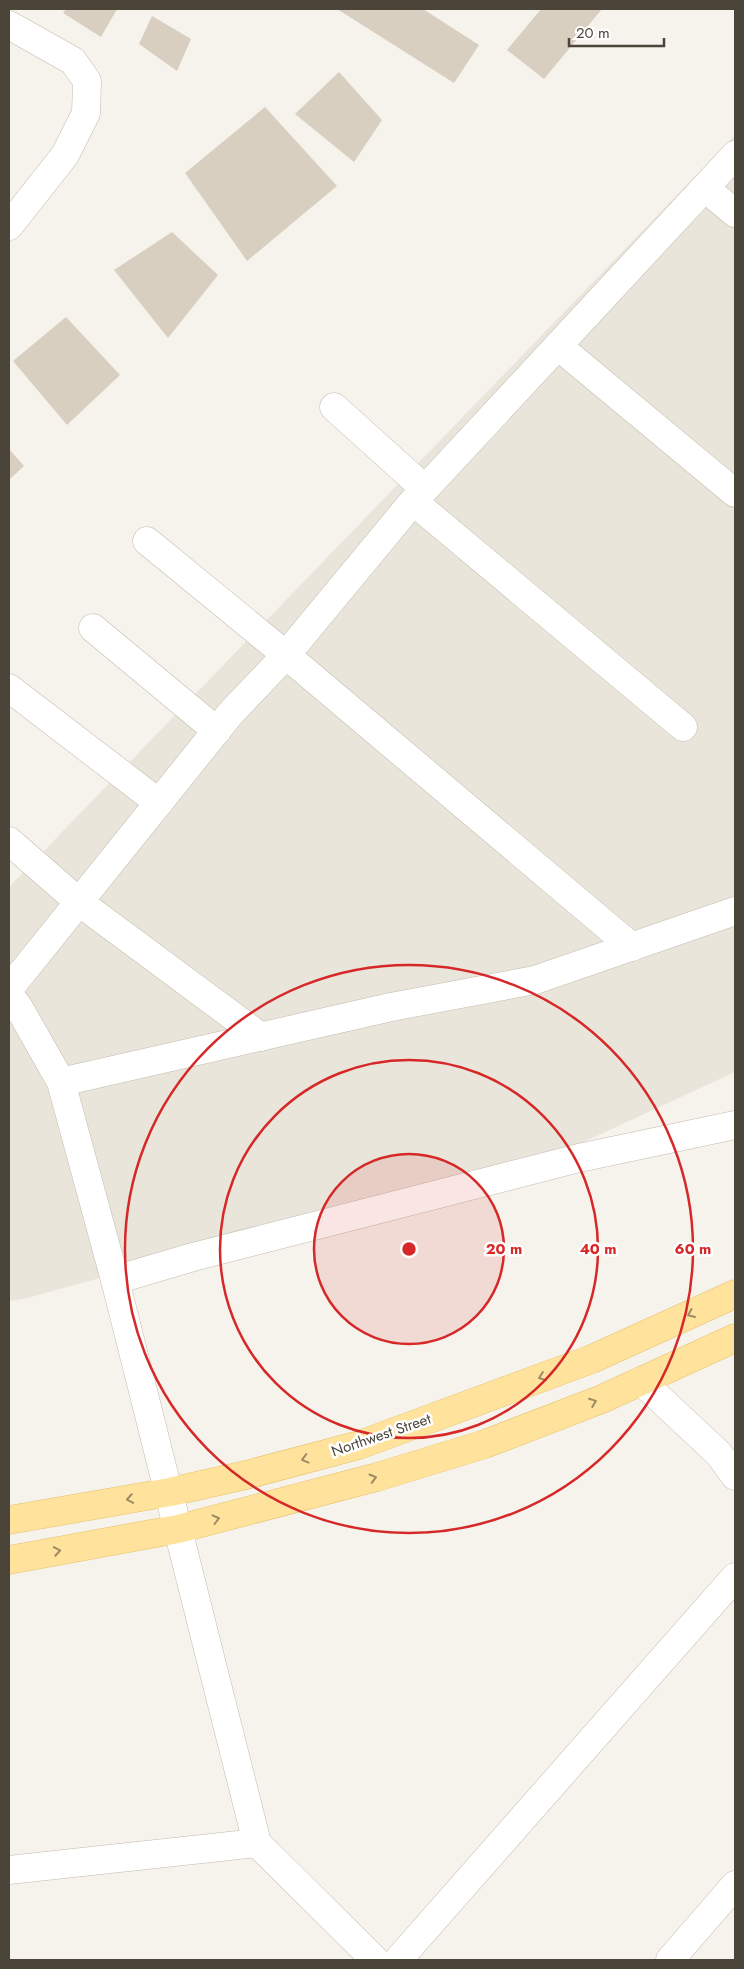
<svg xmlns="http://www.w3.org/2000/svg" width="744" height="1969" viewBox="0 0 744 1969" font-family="Jost,sans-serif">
<rect width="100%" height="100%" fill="#f6f3ec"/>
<path fill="#eae5da" d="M 735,135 L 735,1072 L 562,1152 L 23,1299 L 9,1301 L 9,887 Z"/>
<g fill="#d8cfc1">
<path d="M 66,9 L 117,9 L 101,37 L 63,13 Z"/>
<path d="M 337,9 L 423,9 L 479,45 L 454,83 Z"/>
<path d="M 541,9 L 602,9 L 544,79 L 507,50 Z"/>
<path d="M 152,16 L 191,39 L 177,71 L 139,44 Z"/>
<path d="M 339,72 L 382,120 L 354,162 L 295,114 Z"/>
<path d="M 265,107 L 337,186 L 247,261 L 185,173 Z"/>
<path d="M 172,232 L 218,275 L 168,338 L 114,270 Z"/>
<path d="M 66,317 L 120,375 L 67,425 L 13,361 Z"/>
<path d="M 9,449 L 24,466 L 9,480 Z"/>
</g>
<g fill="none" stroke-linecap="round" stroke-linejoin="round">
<defs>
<g id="minor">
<path d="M 9,25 L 73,61 L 87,81 L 86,113 L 65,155 L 9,226"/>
<path d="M 705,188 L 735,213"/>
<path d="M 558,346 L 735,493"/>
<path d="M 334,407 L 425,489"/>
<path d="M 414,502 L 683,727"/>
<path d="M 147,541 L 286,655 L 632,947"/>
<path d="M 93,628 L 217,731"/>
<path d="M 9,688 L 159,803"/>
<path d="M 9,841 L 79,902 L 261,1037"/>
<path d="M 9,989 L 230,714 L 286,655 L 410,505 L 735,155"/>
<path d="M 9,995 L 18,1006 L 61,1082 L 115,1280 L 257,1843 L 375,1960"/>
<path d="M 61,1082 L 391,1007 L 535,980 L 735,911"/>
<path d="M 115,1280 L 193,1257 L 579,1158 L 735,1125"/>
<path d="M 641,1381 L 719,1454 L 735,1476"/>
<path d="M 9,1870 L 257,1843"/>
<path d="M 398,1960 L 735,1577"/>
<path d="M 670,1960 L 735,1885"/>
</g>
<g id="major">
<path d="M 9,1520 L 170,1492 L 246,1475 L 359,1445 L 592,1359 L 735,1294"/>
<path d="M 9,1560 L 178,1529 L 377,1477 L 485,1444 L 602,1399 L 735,1338"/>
</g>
</defs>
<use href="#minor" stroke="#c2bbae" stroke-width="29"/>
<use href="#major" stroke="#e6c16a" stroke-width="29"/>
<use href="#minor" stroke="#fff" stroke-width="28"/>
<use href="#major" stroke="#ffe39c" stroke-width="28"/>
</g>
<defs><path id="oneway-chevron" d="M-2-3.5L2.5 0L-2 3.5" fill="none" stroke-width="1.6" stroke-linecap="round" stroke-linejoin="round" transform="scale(1.25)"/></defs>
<g stroke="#9c8c66">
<use href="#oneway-chevron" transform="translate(691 1314) rotate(155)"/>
<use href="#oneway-chevron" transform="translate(542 1377) rotate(160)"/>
<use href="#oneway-chevron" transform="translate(593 1402) rotate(-21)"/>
<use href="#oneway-chevron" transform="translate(305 1459) rotate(165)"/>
<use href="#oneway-chevron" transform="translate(373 1478) rotate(-16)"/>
<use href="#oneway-chevron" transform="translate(130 1499) rotate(170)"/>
<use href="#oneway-chevron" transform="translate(216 1519) rotate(-14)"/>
<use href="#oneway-chevron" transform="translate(57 1551) rotate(-10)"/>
</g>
<circle cx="409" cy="1249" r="95" fill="#d62828" fill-opacity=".12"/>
<g fill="none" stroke="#d62828" stroke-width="2.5">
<circle cx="409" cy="1249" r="95"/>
<circle cx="409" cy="1249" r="189"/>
<circle cx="409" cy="1249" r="284"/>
</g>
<g text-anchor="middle" stroke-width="5" stroke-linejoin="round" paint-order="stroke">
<g font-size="15" fill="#4b4439" stroke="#fff">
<text transform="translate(381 1435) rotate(-19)" y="5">Northwest Street</text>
</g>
</g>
<circle cx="409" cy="1249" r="8" fill="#d62828" stroke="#fff" stroke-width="2.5"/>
<g font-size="15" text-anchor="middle" font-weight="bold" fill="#d62828" stroke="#fff" stroke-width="5" stroke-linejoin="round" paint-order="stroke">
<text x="504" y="1254">20 m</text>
<text x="598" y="1254">40 m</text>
<text x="693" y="1254">60 m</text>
</g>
<rect width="744" height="1969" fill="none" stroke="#4b4439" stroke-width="20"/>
<path d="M569 38v8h95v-8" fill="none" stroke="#4b4439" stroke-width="2.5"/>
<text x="576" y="38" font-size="15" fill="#4b4439" stroke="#ffffff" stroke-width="4" paint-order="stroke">20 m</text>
</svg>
